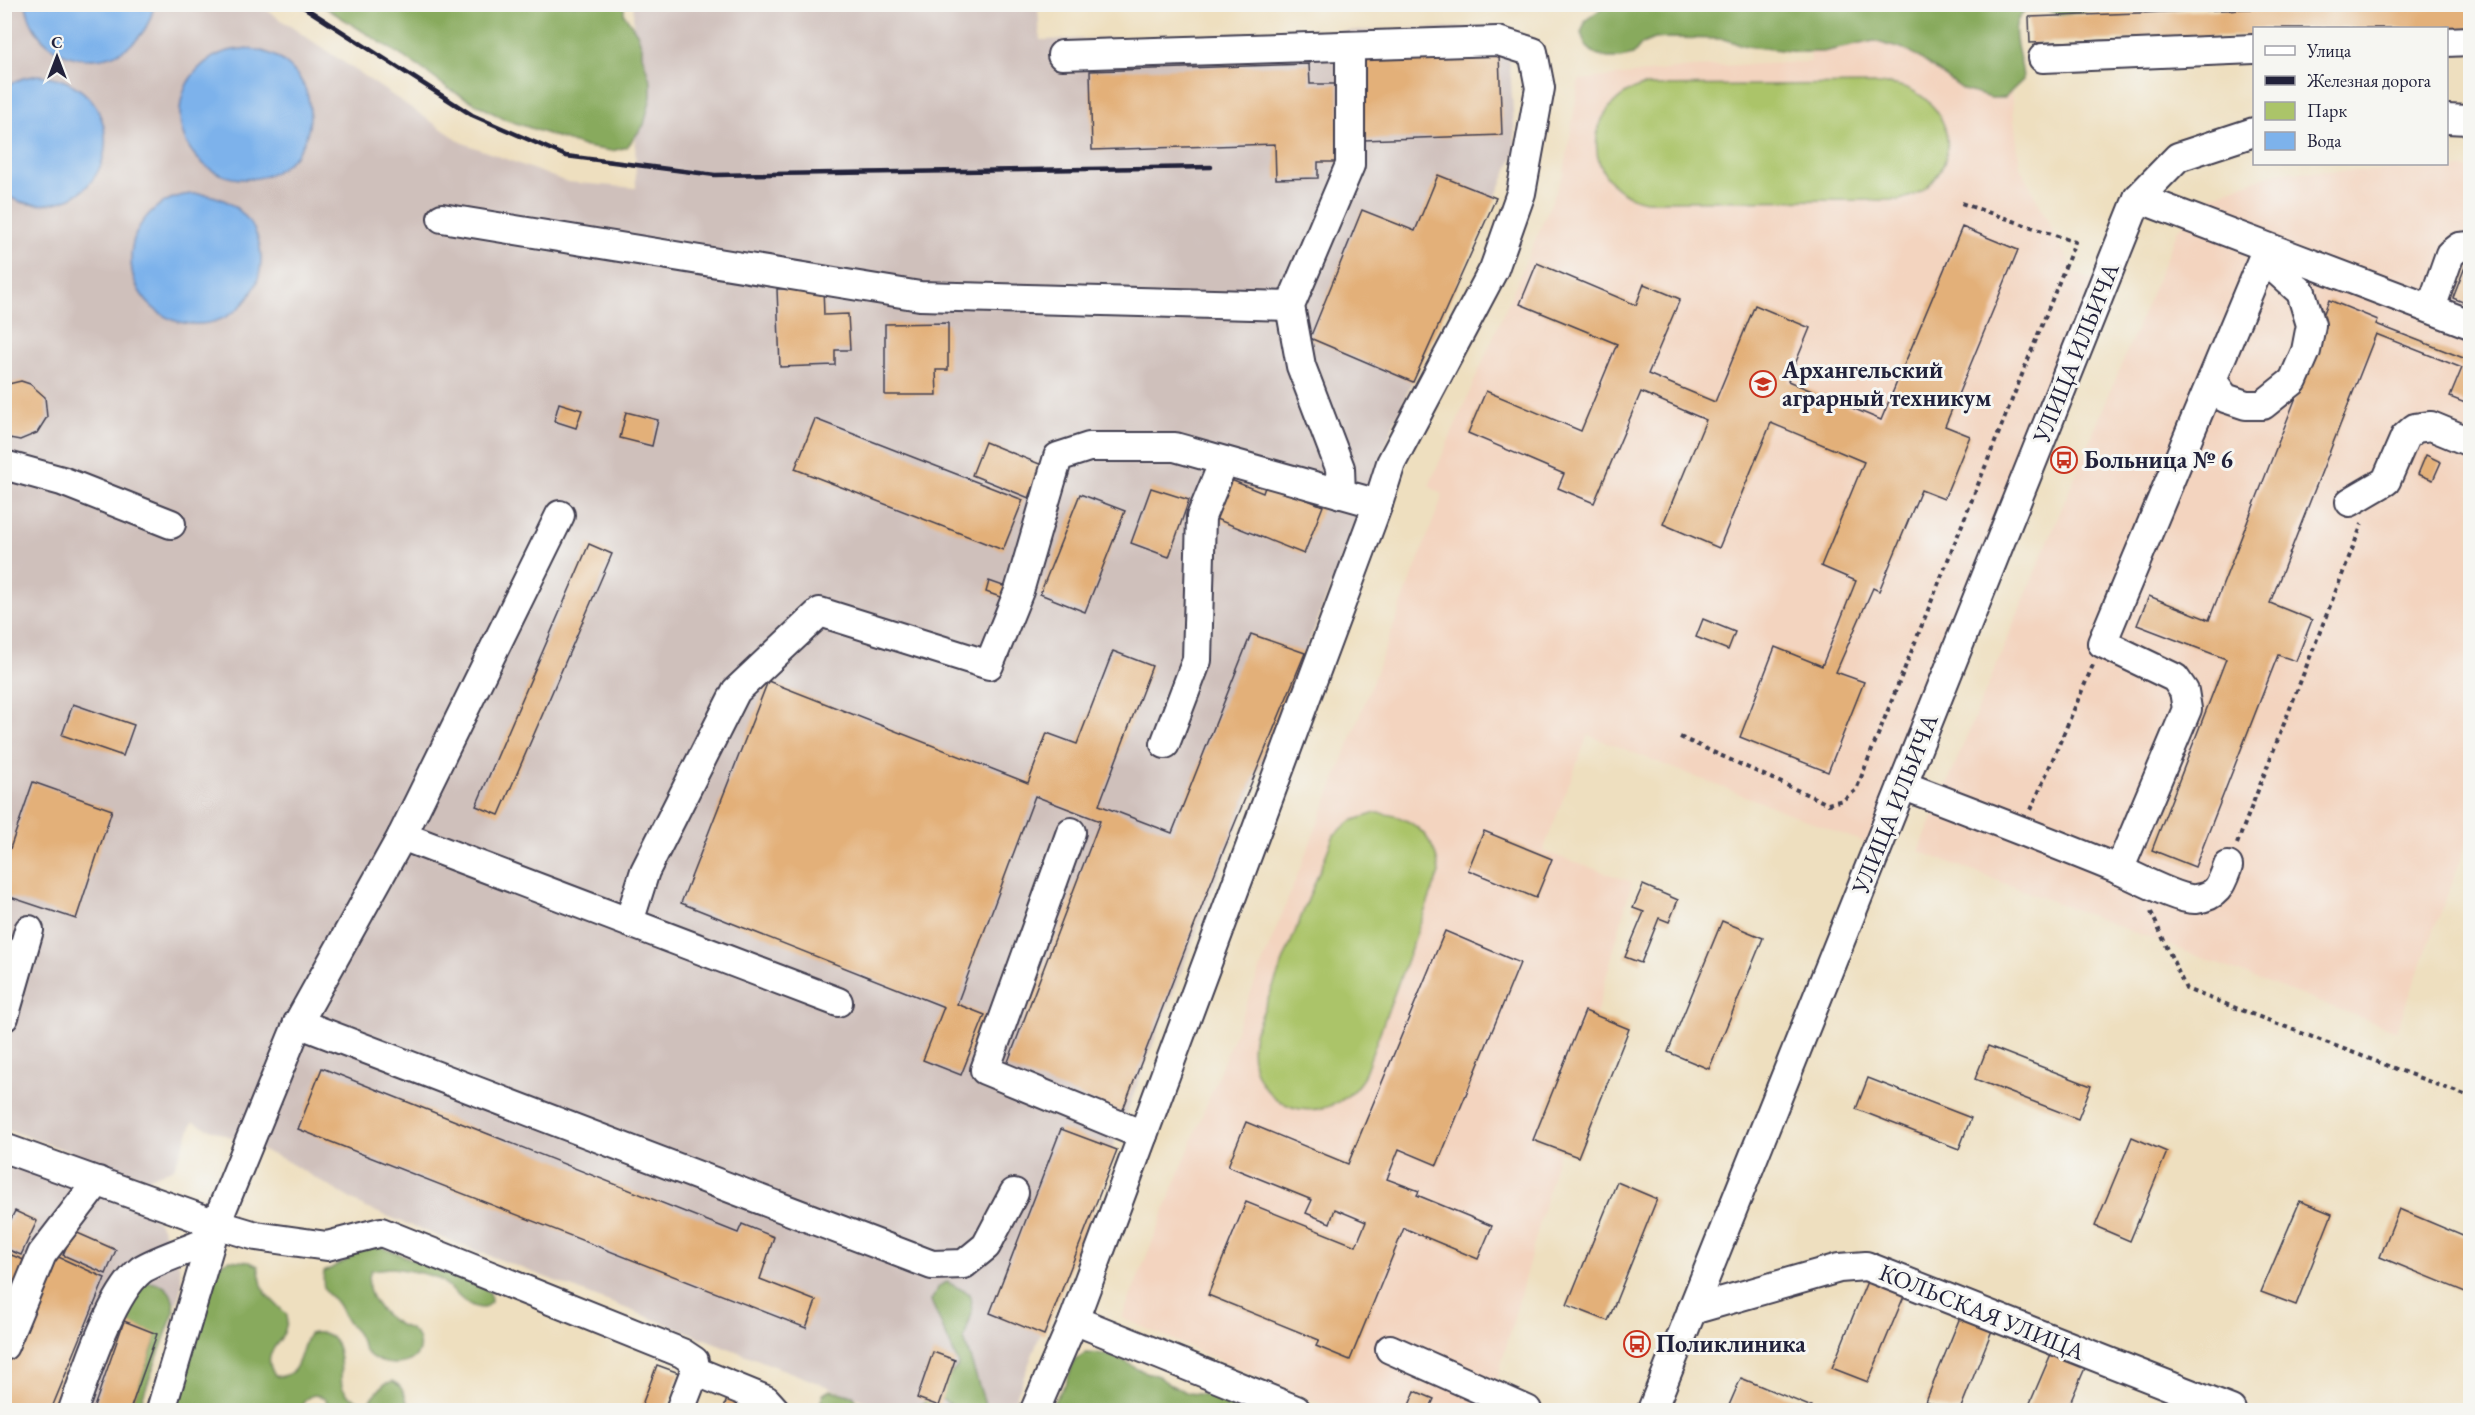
<svg xmlns="http://www.w3.org/2000/svg" width="2475" height="1415" viewBox="0 0 2475 1415" font-family="'EB Garamond',serif">
<rect width="100%" height="100%" fill="#f6f6f2"/>
<filter id="ink" filterUnits="userSpaceOnUse"><feTurbulence type="fractalNoise" baseFrequency=".0167" numOctaves="2"/><feDisplacementMap in="SourceGraphic" scale="12" xChannelSelector="R" yChannelSelector="G"/><feConvolveMatrix kernelMatrix="1 2 1 2 8 2 1 2 1" color-interpolation-filters="sRGB"/></filter>
<filter id="wash" filterUnits="userSpaceOnUse"><feTurbulence type="fractalNoise" baseFrequency=".008" numOctaves="4" result="noise"/><feDisplacementMap in="SourceGraphic" scale="24" xChannelSelector="R" yChannelSelector="G"/><feGaussianBlur stdDeviation="1.35" result="paint"/><feColorMatrix in="noise" values="0 0 0 0 0 0 0 0 0 0 0 0 0 0 0 0 0 1.4 0 .05"/><feComposite in="paint" operator="in"/></filter>
<g filter="url(#wash)">
<rect width="100%" height="100%" fill="#eedfbf"/>
<g fill="#f3d4bf">
<path d="M 2003,29 L 2020,167 L 2075,274 L 2095,281 L 1868,844 L 1588,735 L 1543,851 L 1632,882 L 1489,1410 L 1334,1410 L 1122,1318 L 1339,770 L 1443,495 L 1429,486 L 1564,173 L 1579,80 L 1693,67 L 1810,62 L 1813,32 Z"/>
<path d="M 2470,169 L 2470,835 L 2396,1031 L 1919,851 L 2178,229 L 2210,197 L 2277,172 Z"/>
</g>
<g fill="#cfc0bb">
<path d="M 5,5 L 259,5 L 463,143 L 567,182 L 636,188 L 633,5 L 1038,5 L 1040,40 L 1507,26 L 1516,151 L 1397,416 L 1011,1410 L 888,1410 L 366,1208 L 283,1159 L 193,1122 L 174,1168 L 148,1179 L 5,1129 Z"/>
<path d="M 5,1158 L 141,1207 L 160,1224 L 179,1265 L 182,1283 L 178,1301 L 174,1304 L 172,1295 L 130,1410 L 5,1410 Z"/>
</g>
<g fill="#abc469" stroke="#667352" stroke-width="1.5">
<path d="M 1888,84 C 1940,88 1969,149 1928,186 C 1919,194 1910,197 1899,200 L 1646,201 C 1581,189 1580,104 1643,86 Z"/>
<path d="M 1376,813 C 1412,815 1436,836 1439,873 L 1363,1078 C 1324,1139 1239,1105 1254,1034 L 1334,835 L 1351,821 Z"/>
</g>
<g fill="#88aa5d" stroke="#55664c" stroke-width="1.5">
<path d="M 1608,4 L 2115,4 L 2115,5 L 2069,14 L 2057,14 L 2034,5 C 2000,21 2023,53 2023,80 L 2004,98 L 1991,98 L 1964,90 L 1911,52 L 1874,41 L 1823,52 L 1798,52 L 1746,46 L 1723,39 L 1669,38 L 1654,39 L 1642,44 L 1633,55 L 1621,58 L 1608,58 L 1596,55 L 1586,46 L 1581,33 L 1586,20 Z"/>
<path d="M 321,5 L 624,5 L 624,14 L 637,33 L 642,47 L 642,55 L 651,83 L 651,97 L 644,125 L 627,147 L 612,151 L 586,147 L 504,119 L 449,89 L 418,66 Z"/>
<path d="M 368,1242 L 483,1287 L 490,1293 L 491,1302 L 484,1308 C 462,1308 454,1287 437,1278 C 432,1275 395,1267 390,1268 C 384,1268 378,1270 371,1270 C 362,1293 380,1314 400,1325 C 407,1328 415,1330 418,1338 C 428,1366 385,1372 367,1353 C 363,1349 362,1343 359,1337 C 357,1331 352,1328 348,1323 C 343,1317 342,1309 337,1303 C 334,1298 327,1295 325,1290 C 322,1284 323,1278 324,1272 L 347,1260 Z"/>
<path d="M 229,1260 L 250,1262 L 258,1266 L 262,1285 L 266,1294 L 287,1315 C 289,1347 257,1346 275,1376 C 302,1379 298,1352 309,1334 C 346,1325 339,1366 342,1387 L 348,1395 L 366,1405 L 384,1384 L 393,1381 C 404,1388 408,1397 407,1410 L 328,1410 L 326,1400 C 313,1390 305,1397 300,1410 L 175,1410 L 215,1272 L 220,1264 Z"/>
<path d="M 145,1282 C 165,1282 175,1292 174,1312 L 138,1410 L 130,1410 L 157,1335 L 124,1321 L 124,1312 Z"/>
<path d="M 947,1282 L 970,1294 L 972,1312 L 964,1339 L 987,1410 L 961,1410 L 939,1398 L 930,1398 L 931,1410 L 895,1410 L 920,1407 L 959,1365 L 931,1301 L 939,1286 Z"/>
<path d="M 1085,1353 L 1105,1354 L 1125,1361 L 1137,1369 L 1158,1376 L 1169,1384 L 1188,1393 L 1209,1395 L 1230,1401 L 1239,1410 L 1048,1410 L 1066,1383 L 1074,1361 Z"/>
<path d="M 830,1390 L 853,1396 L 859,1404 L 857,1410 L 809,1410 C 818,1409 821,1403 823,1394 Z"/>
</g>
<g fill="#7db2eb" stroke="#506a93" stroke-width="1.5">
<path d="M 26,5 L 26,4 L 154,5 C 140,77 39,77 26,5 Z"/>
<circle cx="245" cy="114" r="65"/>
<path d="M 38,75 C 128,82 124,196 48,204 C 33,206 18,203 4,194 L 5,86 L 23,78 Z"/>
<circle cx="196" cy="259" r="65"/>
</g>
<g id="blocks">
<g fill="#e3b079">
<path d="M 2383,4 L 2470,4 L 2470,28 L 2254,28 L 2254,35 L 2030,43 L 2029,17 Z"/>
<path d="M 1499,54 L 1502,135 L 1363,140 L 1360,59 Z"/>
<path d="M 1309,64 L 1310,84 L 1338,84 L 1340,162 L 1318,162 L 1318,178 L 1276,179 L 1275,144 L 1092,150 L 1090,71 Z"/>
<path d="M 1438,175 L 1496,198 L 1413,382 L 1310,338 L 1362,210 L 1415,231 Z"/>
<path d="M 1962,227 L 2018,250 L 1945,426 L 1970,436 L 1944,499 L 1921,490 L 1879,591 L 1873,588 L 1836,672 L 1864,682 L 1828,772 L 1740,737 L 1775,647 L 1822,666 L 1856,581 L 1821,566 L 1864,462 L 1771,423 L 1719,548 L 1663,524 L 1706,420 L 1641,392 L 1594,503 L 1558,488 L 1564,474 L 1468,433 L 1486,391 L 1581,431 L 1617,344 L 1520,304 L 1537,263 L 1636,305 L 1644,284 L 1680,299 L 1648,374 L 1715,402 L 1755,305 L 1810,328 L 1788,381 L 1881,420 Z"/>
<path d="M 2470,254 L 2470,305 L 2453,298 Z"/>
<path d="M 823,287 L 824,315 L 848,314 L 850,350 L 835,350 L 835,365 L 780,367 L 777,289 Z"/>
<path d="M 2329,300 L 2378,320 L 2376,324 L 2466,359 L 2467,357 L 2470,358 L 2470,405 L 2450,397 L 2462,368 L 2376,334 L 2270,603 L 2312,620 L 2296,661 L 2278,655 L 2195,867 L 2152,850 L 2226,659 L 2137,625 L 2149,596 L 2209,620 L 2323,328 L 2319,326 Z"/>
<path d="M 948,323 L 948,370 L 936,370 L 937,395 L 885,395 L 885,324 Z"/>
<path d="M 21,381 L 30,384 L 45,397 L 47,417 L 37,433 L 20,440 L 4,437 L 4,385 Z"/>
<path d="M 559,403 L 582,410 L 576,428 L 554,421 Z"/>
<path d="M 626,412 L 658,420 L 652,446 L 620,438 Z"/>
<path d="M 815,419 L 1023,500 L 1003,550 L 795,469 Z"/>
<path d="M 985,442 L 1042,465 L 1029,498 L 972,475 Z"/>
<path d="M 2426,455 L 2441,462 L 2433,480 L 2418,474 Z"/>
<path d="M 1226,478 L 1263,493 L 1266,484 L 1323,506 L 1304,554 L 1211,517 Z"/>
<path d="M 1151,488 L 1189,500 L 1169,557 L 1131,543 Z"/>
<path d="M 1080,494 L 1125,511 L 1085,612 L 1040,594 Z"/>
<path d="M 589,544 L 612,554 L 499,815 L 476,806 Z"/>
<path d="M 989,581 L 1006,587 L 1003,598 L 986,592 Z"/>
<path d="M 1703,619 L 1735,632 L 1728,650 L 1696,637 Z"/>
<path d="M 1251,634 L 1305,653 L 1223,852 L 1122,1112 L 1006,1067 L 1100,821 L 1035,796 L 957,1004 L 985,1015 L 961,1075 L 923,1060 L 944,1007 L 681,903 L 768,681 L 1028,783 L 1047,733 L 1077,744 L 1113,651 L 1152,666 L 1099,805 L 1172,833 Z"/>
<path d="M 73,704 L 134,725 L 123,756 L 62,735 Z"/>
<path d="M 33,782 L 112,810 L 76,919 L 4,895 L 4,866 Z"/>
<path d="M 1484,831 L 1552,859 L 1536,898 L 1468,870 Z"/>
<path d="M 1643,885 L 1678,900 L 1669,922 L 1659,918 L 1641,963 L 1625,957 L 1644,912 L 1633,908 Z"/>
<path d="M 1722,921 L 1763,938 L 1709,1069 L 1668,1052 Z"/>
<path d="M 1445,931 L 1520,963 L 1437,1165 L 1399,1149 L 1387,1179 L 1419,1191 L 1417,1195 L 1492,1226 L 1478,1259 L 1404,1228 L 1350,1360 L 1316,1346 L 1319,1340 L 1208,1295 L 1246,1202 L 1356,1246 L 1366,1222 L 1335,1209 L 1330,1223 L 1306,1213 L 1312,1200 L 1228,1166 L 1246,1122 L 1348,1164 Z"/>
<path d="M 1585,1011 L 1629,1029 L 1578,1157 L 1533,1140 Z"/>
<path d="M 1988,1046 L 2091,1086 L 2078,1119 L 1975,1079 Z"/>
<path d="M 322,1068 L 738,1233 L 742,1224 L 774,1237 L 760,1279 L 816,1301 L 806,1328 L 298,1129 Z"/>
<path d="M 1868,1078 L 1971,1118 L 1959,1149 L 1856,1109 Z"/>
<path d="M 1061,1129 L 1117,1150 L 1044,1335 L 990,1313 Z"/>
<path d="M 2132,1137 L 2167,1152 L 2130,1241 L 2095,1226 Z"/>
<path d="M 1617,1182 L 1657,1199 L 1608,1321 L 1567,1305 Z"/>
<path d="M 2300,1201 L 2332,1214 L 2296,1305 L 2261,1292 Z"/>
<path d="M 2399,1209 L 2470,1239 L 2470,1294 L 2380,1257 Z"/>
<path d="M 15,1211 L 37,1221 L 21,1255 L 4,1248 L 4,1233 Z"/>
<path d="M 73,1231 L 116,1250 L 106,1274 L 63,1255 Z"/>
<path d="M 4,1252 L 31,1263 L 4,1328 Z"/>
<path d="M 54,1255 L 105,1278 L 51,1410 L 4,1410 L 4,1371 Z"/>
<path d="M 1870,1274 L 1907,1289 L 1868,1382 L 1832,1368 Z"/>
<path d="M 1963,1310 L 1995,1323 L 1960,1410 L 1949,1410 L 1926,1401 Z"/>
<path d="M 124,1321 L 157,1334 L 130,1410 L 93,1410 Z"/>
<path d="M 2054,1347 L 2088,1361 L 2067,1410 L 2027,1410 Z"/>
<path d="M 933,1352 L 955,1360 L 939,1406 L 917,1398 Z"/>
<path d="M 657,1365 L 679,1373 L 665,1410 L 640,1410 Z"/>
<path d="M 1741,1378 L 1819,1410 L 1727,1410 Z"/>
<path d="M 1415,1391 L 1434,1399 L 1429,1410 L 1407,1410 Z"/>
<path d="M 728,1396 L 766,1410 L 723,1410 Z"/>
</g>
</g>
</g>
<g filter="url(#ink)">
<use href="#blocks" fill-opacity="0" stroke="#413e4f" stroke-width="1.5"/>
<g fill="none" stroke-linecap="round" stroke-linejoin="round">
<defs>
<g id="minor">
<path d="M 2446,42 L 2470,41"/>
<path d="M 2043,58 L 2254,49"/>
<path d="M 2446,119 L 2470,120"/>
<path d="M 2138,198 L 2470,324"/>
<path d="M 442,218 L 920,296 L 1290,306"/>
<path d="M 2431,308 L 2450,254 L 2459,247 L 2470,246"/>
<path d="M 2212,380 L 2225,398 L 2246,405 L 2263,405 L 2293,381 L 2306,351 L 2311,325 L 2301,292 L 2263,258"/>
<path d="M 4,465 L 62,481 L 171,524"/>
<path d="M 1341,494 L 1340,468 L 1301,366 L 1290,306 L 1350,165 L 1350,46"/>
<path d="M 2350,502 L 2386,481 L 2405,437 L 2415,428 L 2431,426 L 2470,442"/>
<path d="M 1165,744 L 1197,660 L 1201,517 L 1224,461"/>
<path d="M 1902,785 C 1973,812 2044,839 2115,868 C 2132,875 2179,901 2196,899 C 2218,896 2221,885 2228,866"/>
<path d="M 1071,832 L 985,1070 L 1143,1135"/>
<path d="M 402,836 L 838,1002"/>
<path d="M 2119,870 L 2187,709 L 2184,691 L 2175,678 L 2102,643 L 2267,248"/>
<path d="M 629,922 L 645,871 L 736,691 L 820,612 L 989,665 L 1019,591 L 1058,457 L 1089,447 L 1175,447 L 1378,504"/>
<path d="M 4,1017 L 29,930"/>
<path d="M 298,1023 L 932,1265 L 964,1264 L 986,1246 L 1014,1193"/>
<path d="M 4,1148 L 216,1224 L 298,1023 L 402,836 L 560,515"/>
<path d="M 1692,1310 L 1839,1268 L 1866,1266 L 2231,1410"/>
<path d="M 1074,1320 L 1296,1410"/>
<path d="M 4,1346 L 42,1254 L 98,1181"/>
<path d="M 1390,1349 L 1527,1410"/>
<path d="M 695,1371 L 766,1400 L 775,1410"/>
<path d="M 73,1410 C 86,1374 111,1294 141,1270 C 154,1261 193,1248 210,1241"/>
<path d="M 161,1410 L 216,1224 L 256,1236 L 327,1246 L 381,1232 L 682,1353 L 694,1361 L 695,1371 L 680,1410"/>
<path d="M 1035,1410 L 1074,1320 L 1378,504 L 1391,463 L 1494,269 L 1521,193 L 1540,88 L 1533,52 L 1498,41 L 1062,55"/>
<path d="M 1652,1410 L 2138,198 L 2178,157 L 2254,132"/>
</g>
</defs>
<use href="#minor" stroke="#413e4f" stroke-width="32"/>
<g stroke="#413e4f" stroke-width="4" stroke-dasharray="4.5 4.5" stroke-linecap="butt">
<path d="M 1680,737 L 1828,804 L 1843,800 L 1856,790 L 2075,242 L 1958,202"/>
<path d="M 2031,810 L 2093,665"/>
<path d="M 2237,844 L 2362,524"/>
<path d="M 2151,912 L 2186,989 L 2470,1097"/>
</g>
<use href="#minor" stroke="#fff" stroke-width="28"/>
<path stroke="#22223b" stroke-width="4.5" d="M 299,4 L 472,115 L 566,156 L 715,175 L 1211,167"/>
</g>
</g>
<defs>
<symbol id="university-ring" viewBox="-11 -11 22 22"><circle r="9.5" fill="#f6f6f2" stroke="#c8321e" stroke-width="1.5"/><path d="M0-5L7-2L0 1L-7-2ZM-4 1L0 2.5L4 1V4Q0 6-4 4Z" fill="#c8321e"/></symbol>
<symbol id="bus-ring" viewBox="-11 -11 22 22"><circle r="9.5" fill="#f6f6f2" stroke="#c8321e" stroke-width="1.5"/><path d="M-5-6H5V4H4V6H2V4H-2V6H-4V4H-5ZM-3.5-4V0h7V-4ZM-3.5 1.2v1.5H-2V1.2ZM2 1.2v1.5H3.5V1.2Z" fill="#c8321e"/></symbol>
</defs>
<g fill-rule="evenodd">
<use href="#university-ring" x="1748" y="369" width="30" height="30"/>
<use href="#bus-ring" x="2049" y="445" width="30" height="30"/>
<use href="#bus-ring" x="1622" y="1329" width="30" height="30"/>
</g>
<g text-anchor="middle" stroke-width="6" stroke-linejoin="round" paint-order="stroke">
<g font-size="24" fill="#22223b" stroke="#f6f6f2">
<text transform="translate(2076 353) rotate(-68)" y="8">УЛИЦА ИЛЬИЧА</text>
<text transform="translate(1895 804) rotate(-68)" y="8">УЛИЦА ИЛЬИЧА</text>
<text transform="translate(1982 1312) rotate(22)" y="8">КОЛЬСКАЯ УЛИЦА</text>
</g>
<g font-size="24" font-weight="bold" fill="#22223b" stroke="#f6f6f2" text-anchor="start">
<text x="1782" y="378">Архангельский<tspan x="1782" dy="28">аграрный техникум</tspan></text>
<text x="2084" y="468">Больница № 6</text>
<text x="1656" y="1352">Поликлиника</text>
</g>
</g>
<rect width="2475" height="1415" fill="none" stroke="#f6f6f2" stroke-width="24"/>
<rect x="2253" y="27" width="195" height="138" fill="#f6f6f2" stroke="#a1a1a9" stroke-width="1.5"/>
<rect x="2265" y="46" width="30" height="9" fill="#ffffff" stroke="#a1a1a9" stroke-width="1.5"/>
<text x="2307" y="57" font-size="18" fill="#22223b">Улица</text>
<rect x="2265" y="76" width="30" height="9" fill="#22223b" stroke="#a1a1a9" stroke-width="1.5"/>
<text x="2307" y="87" font-size="18" fill="#22223b">Железная дорога</text>
<rect x="2265" y="102" width="30" height="18" fill="#abc469" stroke="#a1a1a9" stroke-width="1.5"/>
<text x="2307" y="117" font-size="18" fill="#22223b">Парк</text>
<rect x="2265" y="132" width="30" height="18" fill="#7db2eb" stroke="#a1a1a9" stroke-width="1.5"/>
<text x="2307" y="147" font-size="18" fill="#22223b">Вода</text>
<g transform="translate(57 57)" stroke="#f6f6f2" stroke-width="4.5" paint-order="stroke">
<path d="M0-4.5L10 22L0 15L-10 22Z" fill="#22223b"/>
<text y="-9" font-size="16" font-weight="bold" text-anchor="middle" fill="#22223b">С</text>
</g>
</svg>
